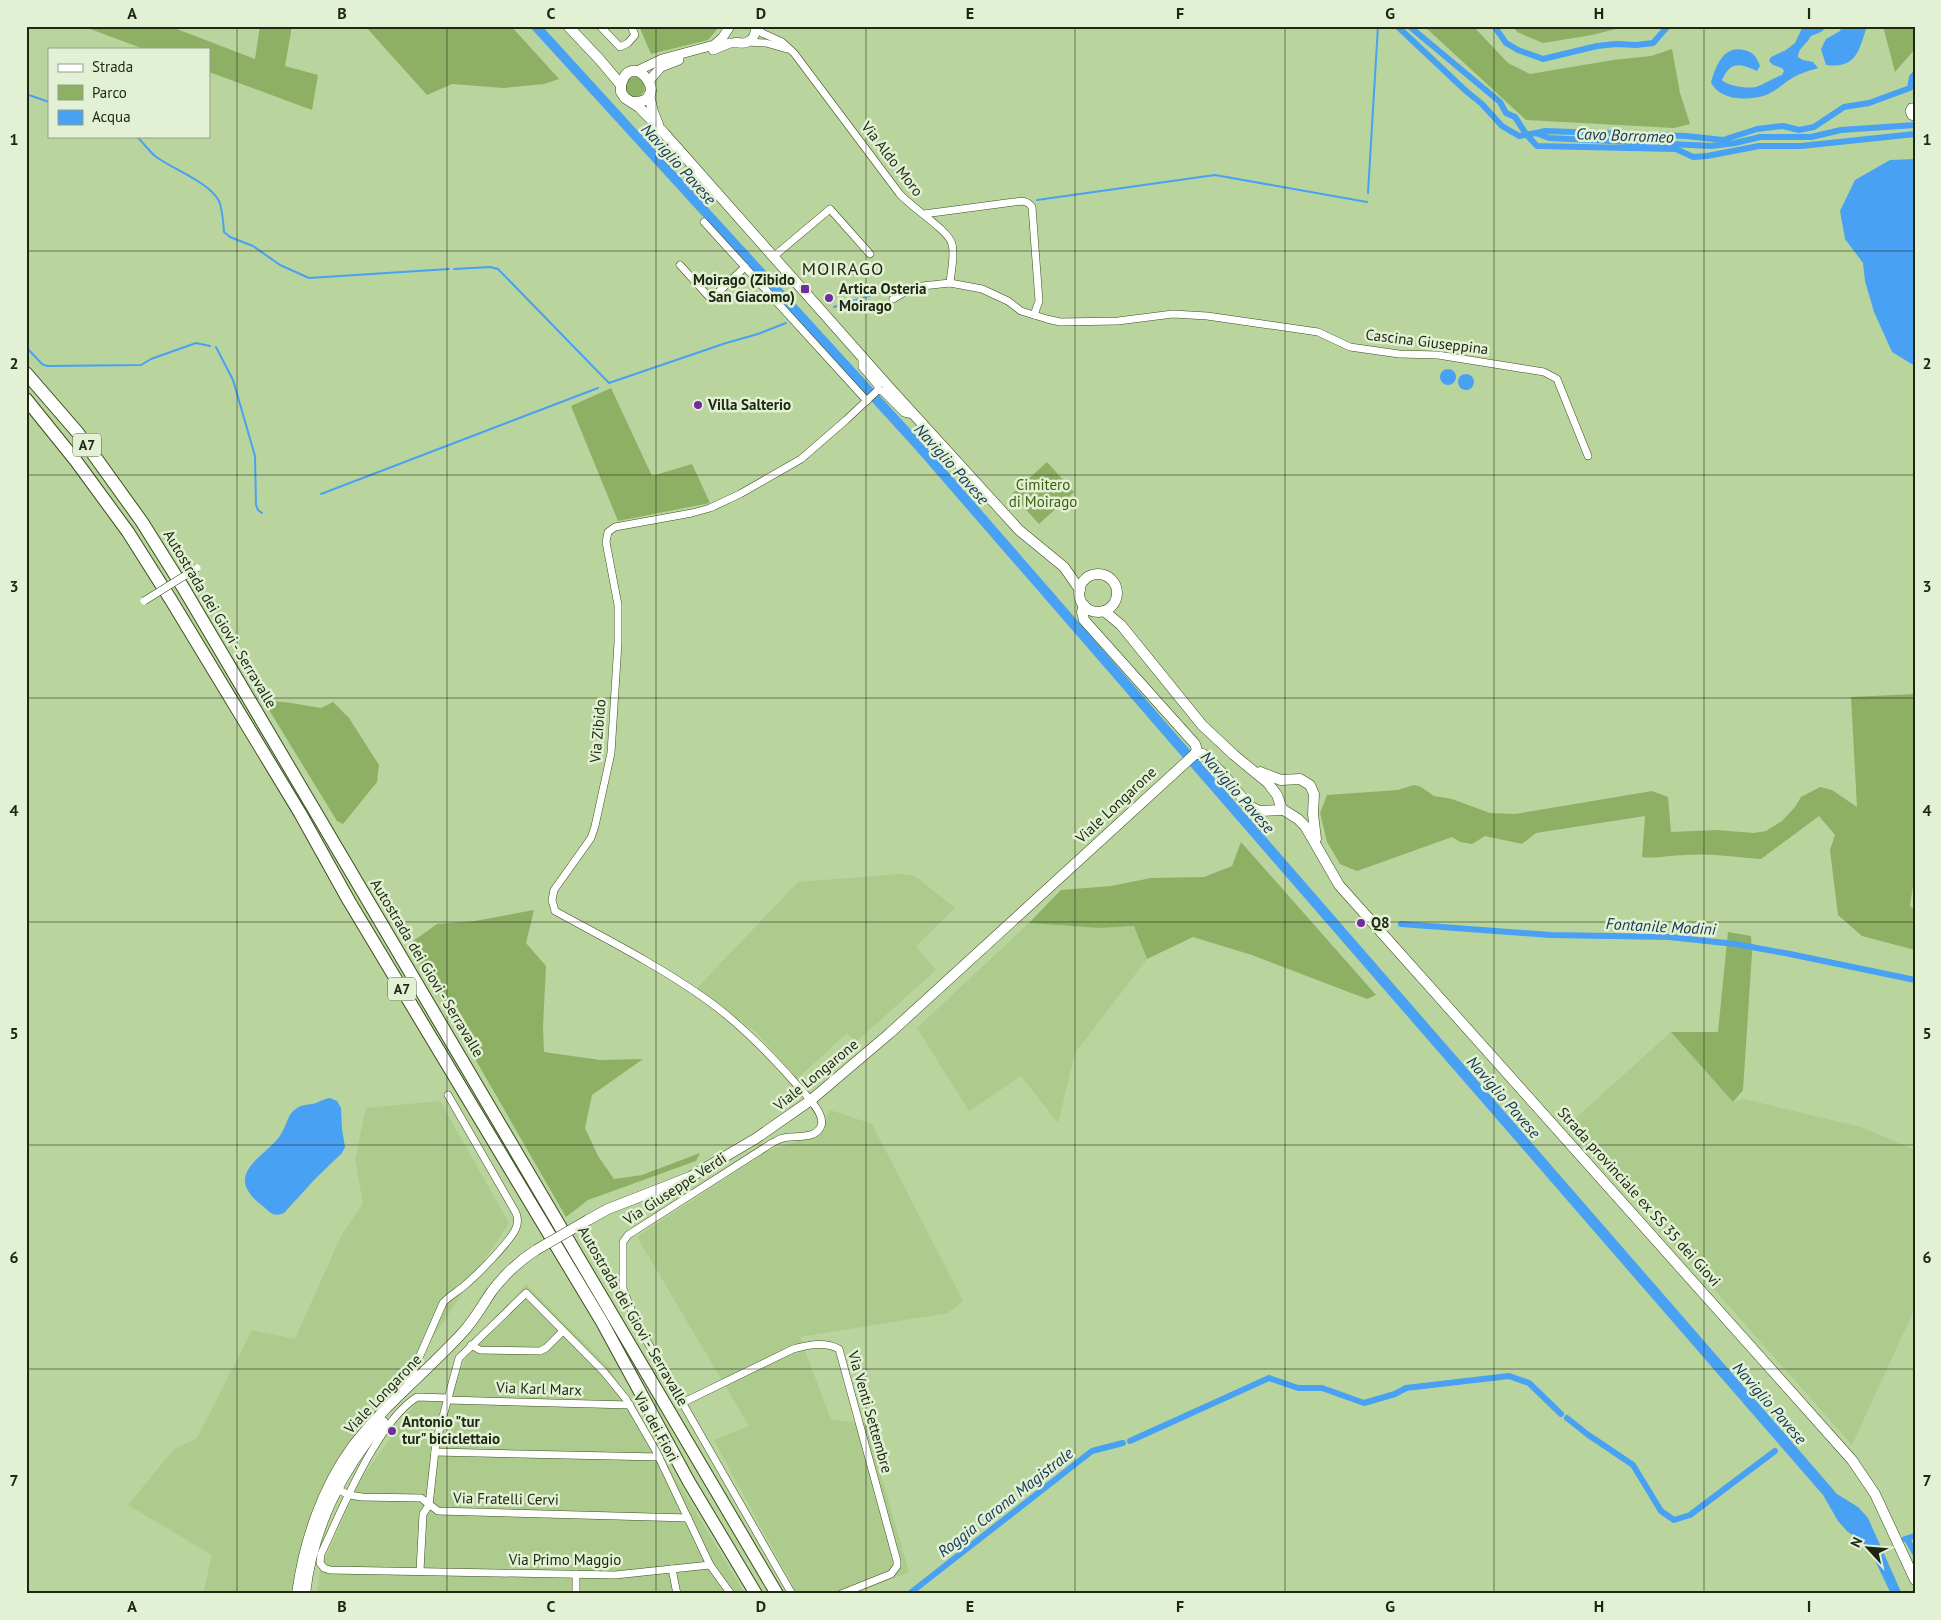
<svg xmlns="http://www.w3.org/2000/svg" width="1941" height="1620" viewBox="0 0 1941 1620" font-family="'PT Sans',sans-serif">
<rect width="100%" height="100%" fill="#bad49e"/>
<g fill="#adcb8d">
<path d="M 900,874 L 915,876 L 955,908 L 916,946 L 936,970 L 856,1042 L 847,1033 L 797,1079 L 757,1033 L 697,988 L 798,882 Z"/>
<path d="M 1029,923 L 1100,928 L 1134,926 L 1147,959 L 1075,1053 L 1058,1123 L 1021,1076 L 969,1111 L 917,1028 Z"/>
<path d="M 1671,1032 L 1733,1102 L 1744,1099 L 1861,1127 L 1915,1150 L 1915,1308 L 1852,1445 L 1568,1125 Z"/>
<path d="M 440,1101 L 509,1223 L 408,1375 L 364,1427 L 297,1594 L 203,1594 L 212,1555 L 128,1505 L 173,1450 L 197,1438 L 252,1330 L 295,1339 L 341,1236 L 363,1203 L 355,1160 L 366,1108 Z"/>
<path d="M 830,1110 L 872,1124 L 963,1301 L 948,1313 L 800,1337 L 831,1420 L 866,1423 L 909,1572 L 855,1594 L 797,1594 L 714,1440 L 749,1426 L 637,1237 L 765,1152 L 818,1134 Z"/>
<path d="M 526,1284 L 609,1367 L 745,1594 L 317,1594 L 320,1570 L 361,1479 L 423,1393 L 452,1393 L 471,1344 Z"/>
</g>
<g fill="#8db064">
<path d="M 82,26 L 169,26 L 255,59 L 260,26 L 292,26 L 285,66 L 318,75 L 312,110 L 209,72 L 209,49 L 144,49 Z"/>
<path d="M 365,26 L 511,26 L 559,79 L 544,84 L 504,88 L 452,84 L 427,95 Z"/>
<path d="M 639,26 L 720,26 L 708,40 L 651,54 Z"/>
<path d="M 1424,26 L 1473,26 L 1508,63 L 1530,74 L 1613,60 L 1651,56 L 1672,49 L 1680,93 L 1690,124 L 1674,128 L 1526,120 Z"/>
<path d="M 1513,26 L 1628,26 L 1592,35 L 1543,43 L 1517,32 Z"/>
<path d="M 1883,26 L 1915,26 L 1915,49 L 1895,72 Z"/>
<circle cx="635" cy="87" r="10"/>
<path d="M 611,388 L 652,476 L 692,464 L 710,503 L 618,521 L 571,406 Z"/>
<path d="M 1047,462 L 1074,492 L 1039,524 L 1012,494 Z"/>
<path d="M 1915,694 L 1915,873 L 1910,906 L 1915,910 L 1915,950 L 1862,936 L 1838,915 L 1830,850 L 1835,835 L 1819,816 L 1761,859 C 1736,857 1711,853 1685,855 C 1670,855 1657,859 1642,857 L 1645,816 L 1536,833 L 1522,844 L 1485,836 L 1472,844 L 1460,842 L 1452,837 L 1357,871 L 1340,864 L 1327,842 L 1320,813 L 1327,795 L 1398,790 L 1414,785 L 1421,787 L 1434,796 L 1452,799 L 1490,813 L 1515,814 L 1652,791 L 1668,797 L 1671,832 L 1717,830 L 1754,833 L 1766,831 L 1782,821 L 1795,807 L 1801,797 L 1820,787 L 1832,790 L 1857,807 L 1851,697 Z"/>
<path d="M 263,700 L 291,703 L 321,708 L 333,702 L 349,718 L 379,765 L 377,782 L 343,824 L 337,821 Z"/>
<path d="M 1241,842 L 1376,995 L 1367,999 L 1252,955 L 1193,937 L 1147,959 L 1134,926 L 1100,928 L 1029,923 L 1061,890 L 1111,886 L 1151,878 L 1204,877 L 1232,866 Z"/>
<path d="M 534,910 L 526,943 L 546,966 L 543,1027 L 544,1052 L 600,1060 L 643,1059 L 592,1095 L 585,1128 L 598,1156 L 614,1179 L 642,1175 L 700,1153 L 696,1161 L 588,1200 L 566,1217 L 409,944 L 437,924 L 475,921 Z"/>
<path d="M 1728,932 L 1751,936 L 1752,953 L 1743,1090 L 1733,1102 L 1671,1032 L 1718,1032 Z"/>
</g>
<g fill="#48a1f3">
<path d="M 529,26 L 542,26 L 922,442 L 1831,1487 L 1837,1494 L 1858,1507 L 1868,1518 L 1902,1594 L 1891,1594 L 1869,1548 L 1847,1531 L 1838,1521 L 1823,1495 L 915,449 Z"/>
<path d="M 1803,26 L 1828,26 L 1821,32 L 1811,36 C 1807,44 1798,48 1798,57 L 1803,60 L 1813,62 L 1818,68 C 1808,71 1798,74 1789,80 C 1782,85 1775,91 1766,95 C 1750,101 1719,101 1711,82 C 1716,65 1724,45 1744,50 C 1754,52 1757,58 1760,66 L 1757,71 C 1741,64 1731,60 1722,80 C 1728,86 1747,89 1756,87 C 1765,84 1773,78 1782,75 L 1784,71 L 1782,68 L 1773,65 L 1769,61 L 1771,57 L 1786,50 L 1795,43 Z"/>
<path d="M 1842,26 L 1867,26 C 1859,50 1857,69 1826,65 L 1821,49 L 1826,39 L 1840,31 Z"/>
<path d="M 1915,159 L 1915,366 L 1892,352 L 1874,312 L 1865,281 L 1863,263 L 1845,239 L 1840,211 L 1855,180 L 1890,160 Z"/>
<circle cx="1448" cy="377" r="8"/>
<circle cx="1466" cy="382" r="8"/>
<path d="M 330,1098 L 337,1101 L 341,1108 L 342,1129 L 345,1147 L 342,1153 L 315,1179 L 284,1213 C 275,1217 271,1214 264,1207 C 256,1201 247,1193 245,1183 C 243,1163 273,1149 281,1134 C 287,1125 287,1114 297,1108 C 303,1104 310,1105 316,1103 C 321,1101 324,1099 330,1098 Z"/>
</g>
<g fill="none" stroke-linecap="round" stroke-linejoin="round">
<g stroke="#48a1f3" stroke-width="2">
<path d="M 26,94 L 49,102"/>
<path d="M 136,136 C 143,142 148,150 155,156 C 172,169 209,182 219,201 C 223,211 223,222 224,232 L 230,237 L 253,246 L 280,265 L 309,278 L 449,269"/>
<path d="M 1368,193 L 1378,26"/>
<path d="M 1037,200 L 1215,175 L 1367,202"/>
<path d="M 454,269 L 490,267 L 498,269 L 609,383 L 726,343 L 758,334 L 786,323"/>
<path d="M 834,307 L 881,292"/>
<path d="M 26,347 L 42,364 L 47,366 L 141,365 L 151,359 L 196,343 L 210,346"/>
<path d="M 216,347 L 233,380 L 255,456 L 256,505 L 258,510 L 262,513"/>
<path d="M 321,494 L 598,388"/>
</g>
<g stroke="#48a1f3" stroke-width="6">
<path d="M 1397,26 L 1466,91 L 1482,104 L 1502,126 L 1519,136 L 1536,133 L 1549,138 L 1711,146 L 1735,143 L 1760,137 L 1811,137 L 1841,130 L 1915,125"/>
<path d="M 1409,26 L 1500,102 L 1506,113 L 1515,117 L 1526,134 L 1537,146 L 1676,149 L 1693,157 L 1707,156 L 1759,146 L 1801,146 L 1915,134"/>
<path d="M 1494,26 L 1506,43 L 1518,50 L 1543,59 L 1597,46 L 1616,44 L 1636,45 L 1653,43 L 1668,26"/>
<path d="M 1537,133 L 1545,131 L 1686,136 L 1723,140 L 1757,129 L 1783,126 L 1799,130 L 1814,127 L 1844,107 L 1869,103 L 1910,88 L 1912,77 L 1915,74"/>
<path d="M 1401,924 L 1551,935 L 1669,937 L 1735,944 L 1790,954 L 1915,980"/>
<path d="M 1567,1418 L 1587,1434 L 1633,1465 L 1661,1511 L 1674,1520 L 1690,1515 L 1775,1451"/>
<path d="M 1130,1441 L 1269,1378 L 1298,1388 L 1322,1388 L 1364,1403 L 1395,1394 L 1406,1388 L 1509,1376 L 1529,1383 L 1561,1414"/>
<path d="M 1905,1539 L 1915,1536"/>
<path d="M 1907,1539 L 1915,1553"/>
<path d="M 909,1594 L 1092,1451 L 1123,1443"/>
</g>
<defs>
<g id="minor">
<path d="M 600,26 L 620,47 L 628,43 L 635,35 L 631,26"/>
<path d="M 755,26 L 762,33 L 782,42 L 794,53 L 899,193 C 910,207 949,230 952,244 C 955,255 951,271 950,283"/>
<path d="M 748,42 L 766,43 L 787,49"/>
<path d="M 1915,107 L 1911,107 L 1909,111 L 1911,116 L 1915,117"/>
<path d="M 924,214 L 1014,202 C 1022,201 1027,200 1032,207 L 1039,301 L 1034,315"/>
<path d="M 704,222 L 867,401"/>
<path d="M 773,257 L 830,209 L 870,254"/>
<path d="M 680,265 L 711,299 L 745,267"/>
<path d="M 893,299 L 913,287 L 950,283 L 982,289 L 1008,301 L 1021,311 L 1047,319 L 1060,322 L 1118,321 L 1173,314 L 1207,316 L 1318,332 L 1350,347 L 1399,354 L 1438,355 L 1544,372 L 1557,379 L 1588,456"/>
<path d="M 862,357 L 862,367 L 878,386 L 878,390 L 882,391 L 904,413 L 914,415"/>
<path d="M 471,1345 L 480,1350 L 540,1351 L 546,1348 L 563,1331"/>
<path d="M 407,1385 L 443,1303 C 449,1296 457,1292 464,1286 C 476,1276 511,1241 516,1228 C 518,1223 518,1218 516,1213 L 448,1095"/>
<path d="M 448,1398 L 417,1397 C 377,1422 342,1510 321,1554 L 320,1563 L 324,1568 L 330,1570 L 615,1575 L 710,1565"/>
<path d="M 447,1400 L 630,1405"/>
<path d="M 682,1403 L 793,1349 C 808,1345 825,1341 839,1349 L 897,1561 L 897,1566 L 891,1574 L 841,1594"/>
<path d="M 435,1452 L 659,1457"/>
<path d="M 335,1488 L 349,1495 L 362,1497 L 421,1498 L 438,1511 L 688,1518"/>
<path d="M 672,1569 L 677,1594"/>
<path d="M 420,1571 L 423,1514 L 429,1505 L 436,1442 L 459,1358 L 526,1293 L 604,1372 L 626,1399 L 656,1451 L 710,1565 L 731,1594"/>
<path d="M 576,1594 L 576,1574"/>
<path d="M 792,1594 L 636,1322 L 623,1289 L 623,1242 L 628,1235 L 772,1143 C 776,1141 779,1139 783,1138 C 794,1135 816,1140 821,1126 C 826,1114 805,1094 797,1085 C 768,1052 737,1020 700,995 C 654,963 604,938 555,911 L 552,900 L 554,890 L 591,838 L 595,826 L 611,753 L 618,643 L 618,605 L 606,542 L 608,532 L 615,527 L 692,513 L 710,508 L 740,494 L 801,459 L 846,420 L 878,390"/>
</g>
<g id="tertiary">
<path d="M 736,42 C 748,46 757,38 755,26"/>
<path d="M 713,50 L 730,43 L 740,43"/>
<path d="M 635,72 L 662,59 L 714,45 L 723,37 L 730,26"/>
<path d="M 649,81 L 661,67 L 679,60"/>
</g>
<g id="secondary">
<path d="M 1195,754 L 1203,754 L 1223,774 L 1249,806 L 1259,811 L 1283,810"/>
<path d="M 588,1220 L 608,1209 L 690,1177 L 755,1139 L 811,1100 L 890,1033 L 1195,754 L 1197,750 L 1195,744 L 1084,620 L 1082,612 L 1084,605"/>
<path d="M 297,1594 C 304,1542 322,1488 353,1446 C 385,1404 429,1370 464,1331 C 475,1319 483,1304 492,1291 C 505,1274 519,1261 536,1250"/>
<path d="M 305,1594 C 312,1530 341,1470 383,1422"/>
</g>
<g id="primary">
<path d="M 568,26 L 600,60 L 621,85 L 621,92 L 625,98 L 639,107 L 664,133 L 887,385 L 1019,530 L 1064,567 L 1080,590"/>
<path d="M 621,85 C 632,45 674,102 634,102"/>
<path d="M 649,95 L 653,112 L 658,124"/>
<circle cx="1098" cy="593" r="19"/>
<path d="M 1104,611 L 1121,625 L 1202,725 L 1234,755 L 1268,783 L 1277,795 L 1282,809 L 1298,819 L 1305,826 L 1339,885 L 1852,1460 L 1875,1494 L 1915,1580"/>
<path d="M 1260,772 L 1281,780 L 1300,779 L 1310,785 L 1314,794 L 1313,814 L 1316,839"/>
</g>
<g id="motorway">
<path d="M 26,373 L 78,433 L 142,522 L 184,589 L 777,1594"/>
<path d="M 26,399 L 76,461 L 128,532 L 171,600 L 300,813 L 349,901 L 602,1322 L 689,1482 L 756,1594"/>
</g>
</defs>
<use href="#minor" stroke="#394f1d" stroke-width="8"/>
<use href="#tertiary" stroke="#394f1d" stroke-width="10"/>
<use href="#secondary" stroke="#394f1d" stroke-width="11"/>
<use href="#primary" stroke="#394f1d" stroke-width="11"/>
<use href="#motorway" stroke="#394f1d" stroke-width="14"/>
<use href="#minor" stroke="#fff" stroke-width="7"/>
<use href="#tertiary" stroke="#fff" stroke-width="9"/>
<use href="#secondary" stroke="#fff" stroke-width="10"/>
<use href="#primary" stroke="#fff" stroke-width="10"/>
<use href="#motorway" stroke="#fff" stroke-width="12"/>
<defs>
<path id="minor-bridge" d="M 144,601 L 197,568"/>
<path id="secondary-bridge" d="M 536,1250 L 588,1220"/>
</defs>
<use href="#minor-bridge" stroke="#394f1d" stroke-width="8" stroke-linecap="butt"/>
<use href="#secondary-bridge" stroke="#394f1d" stroke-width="11" stroke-linecap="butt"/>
<use href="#minor-bridge" stroke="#fff" stroke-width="7"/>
<use href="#secondary-bridge" stroke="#fff" stroke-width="10"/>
</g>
<path fill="none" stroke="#1e2712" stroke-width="1" stroke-opacity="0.55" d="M 237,26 L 237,1594M 447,26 L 447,1594M 656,26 L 656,1594M 866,26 L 866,1594M 1075,26 L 1075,1594M 1285,26 L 1285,1594M 1494,26 L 1494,1594M 1704,26 L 1704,1594M 26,251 L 1915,251M 26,475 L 1915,475M 26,698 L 1915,698M 26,922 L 1915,922M 26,1145 L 1915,1145M 26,1369 L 1915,1369"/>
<g fill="#732c9f" stroke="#e2f0d4" stroke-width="2">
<rect x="800" y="284" width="10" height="10" rx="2.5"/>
<circle cx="829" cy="298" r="5"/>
<circle cx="698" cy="405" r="5"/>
<circle cx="1361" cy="923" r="5"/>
<circle cx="392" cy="1431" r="5"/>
</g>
<g text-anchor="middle" stroke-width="5" stroke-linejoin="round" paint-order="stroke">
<g fill="#e2f0d4" stroke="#59634c" stroke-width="1">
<rect x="73" y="433.5" width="28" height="23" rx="4"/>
<rect x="388" y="977.5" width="28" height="23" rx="4"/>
</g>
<g font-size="14" font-weight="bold" fill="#1e2712">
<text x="87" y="450">A7</text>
<text x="402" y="994">A7</text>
</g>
<g font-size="15" fill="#1e2712" stroke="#e2f0d4">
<text transform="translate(892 159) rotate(52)" y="5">Via Aldo Moro</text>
<text transform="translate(1427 342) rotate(7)" y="5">Cascina Giuseppina</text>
<text transform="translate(220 619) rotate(59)" y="5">Autostrada dei Giovi - Serravalle</text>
<text transform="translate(598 731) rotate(-85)" y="5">Via Zibido</text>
<text transform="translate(1116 805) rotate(-43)" y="5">Viale Longarone</text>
<text transform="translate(427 968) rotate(59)" y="5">Autostrada dei Giovi - Serravalle</text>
<text transform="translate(816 1075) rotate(-39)" y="5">Viale Longarone</text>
<text transform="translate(675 1189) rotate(-33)" y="5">Via Giuseppe Verdi</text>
<text transform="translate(1639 1197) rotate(48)" y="5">Strada provinciale ex SS 35 dei Giovi</text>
<text transform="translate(633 1316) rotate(60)" y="5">Autostrada dei Giovi - Serravalle</text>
<text transform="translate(539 1389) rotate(2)" y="5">Via Karl Marx</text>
<text transform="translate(383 1394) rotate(-46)" y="5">Viale Longarone</text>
<text transform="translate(870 1412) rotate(74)" y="5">Via Venti Settembre</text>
<text transform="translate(656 1427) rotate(61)" y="5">Via dei Fiori</text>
<text transform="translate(506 1499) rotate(1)" y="5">Via Fratelli Cervi</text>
<text x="565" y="1565">Via Primo Maggio</text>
</g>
<g font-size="15" font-weight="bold" fill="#1e2712" stroke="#e2f0d4" text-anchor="start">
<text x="795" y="285" text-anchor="end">Moirago (Zibido<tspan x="795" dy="17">San Giacomo)</tspan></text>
<text x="839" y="294">Artica Osteria<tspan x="839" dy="17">Moirago</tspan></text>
<text x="708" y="410">Villa Salterio</text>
<text x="1371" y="928">Q8</text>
<text x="402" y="1427">Antonio "tur<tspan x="402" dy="17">tur" biciclettaio</tspan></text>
</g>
<g font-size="15" fill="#3f5d11" stroke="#e2f0d4">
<text x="1043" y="490">Cimitero<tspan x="1043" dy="17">di Moirago</tspan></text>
</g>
<g font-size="16" font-style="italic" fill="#113555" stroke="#e2f0d4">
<text transform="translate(1625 135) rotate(2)" y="6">Cavo Borromeo</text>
<text transform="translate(679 164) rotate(48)" y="6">Naviglio Pavese</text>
<text transform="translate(952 464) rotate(48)" y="6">Naviglio Pavese</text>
<text transform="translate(1238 792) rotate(49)" y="6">Naviglio Pavese</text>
<text transform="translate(1661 926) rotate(3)" y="6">Fontanile Modini</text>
<text transform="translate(1504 1097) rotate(49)" y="6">Naviglio Pavese</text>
<text transform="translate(1770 1403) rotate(49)" y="6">Naviglio Pavese</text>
<text transform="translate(1005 1502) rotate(-38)" y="6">Roggia Carona Magistrale</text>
</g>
<g font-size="18" letter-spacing="1" fill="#1e2712" stroke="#e2f0d4">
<text x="843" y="275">MOIRAGO</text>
</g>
</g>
<rect width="1941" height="1620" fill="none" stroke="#e2f0d4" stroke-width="55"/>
<rect x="48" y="48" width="162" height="90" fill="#e2f0d4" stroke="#94a086"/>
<rect x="58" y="64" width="25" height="8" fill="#ffffff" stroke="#94a086"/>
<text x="92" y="72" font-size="15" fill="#1e2712">Strada</text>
<rect x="58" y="85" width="25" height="15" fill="#8db064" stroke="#94a086"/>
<text x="92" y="98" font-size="15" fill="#1e2712">Parco</text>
<rect x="58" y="110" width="25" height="15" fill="#48a1f3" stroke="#94a086"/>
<text x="92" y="122" font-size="15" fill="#1e2712">Acqua</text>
<g transform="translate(1868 1548) rotate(296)" stroke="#e2f0d4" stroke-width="4" paint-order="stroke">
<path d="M0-4L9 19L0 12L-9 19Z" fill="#1e2712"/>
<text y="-8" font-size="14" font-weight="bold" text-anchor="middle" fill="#1e2712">N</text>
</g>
<rect x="28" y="28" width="1886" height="1564" fill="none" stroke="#1e2712" stroke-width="2"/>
<g font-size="16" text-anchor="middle" font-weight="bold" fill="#1e2712">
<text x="132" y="19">A</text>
<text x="342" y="19">B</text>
<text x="551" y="19">C</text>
<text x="761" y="19">D</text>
<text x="970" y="19">E</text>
<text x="1180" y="19">F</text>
<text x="1390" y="19">G</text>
<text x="1599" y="19">H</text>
<text x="1809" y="19">I</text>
<text x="14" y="145">1</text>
<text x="1927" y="145">1</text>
<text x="14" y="369">2</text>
<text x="1927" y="369">2</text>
<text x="14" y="592">3</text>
<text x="1927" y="592">3</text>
<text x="14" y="816">4</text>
<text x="1927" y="816">4</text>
<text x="14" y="1039">5</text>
<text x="1927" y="1039">5</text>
<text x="14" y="1263">6</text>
<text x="1927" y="1263">6</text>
<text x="14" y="1486">7</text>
<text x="1927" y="1486">7</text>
<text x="132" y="1612">A</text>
<text x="342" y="1612">B</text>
<text x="551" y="1612">C</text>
<text x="761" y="1612">D</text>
<text x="970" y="1612">E</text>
<text x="1180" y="1612">F</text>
<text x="1390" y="1612">G</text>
<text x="1599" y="1612">H</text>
<text x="1809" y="1612">I</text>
</g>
</svg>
